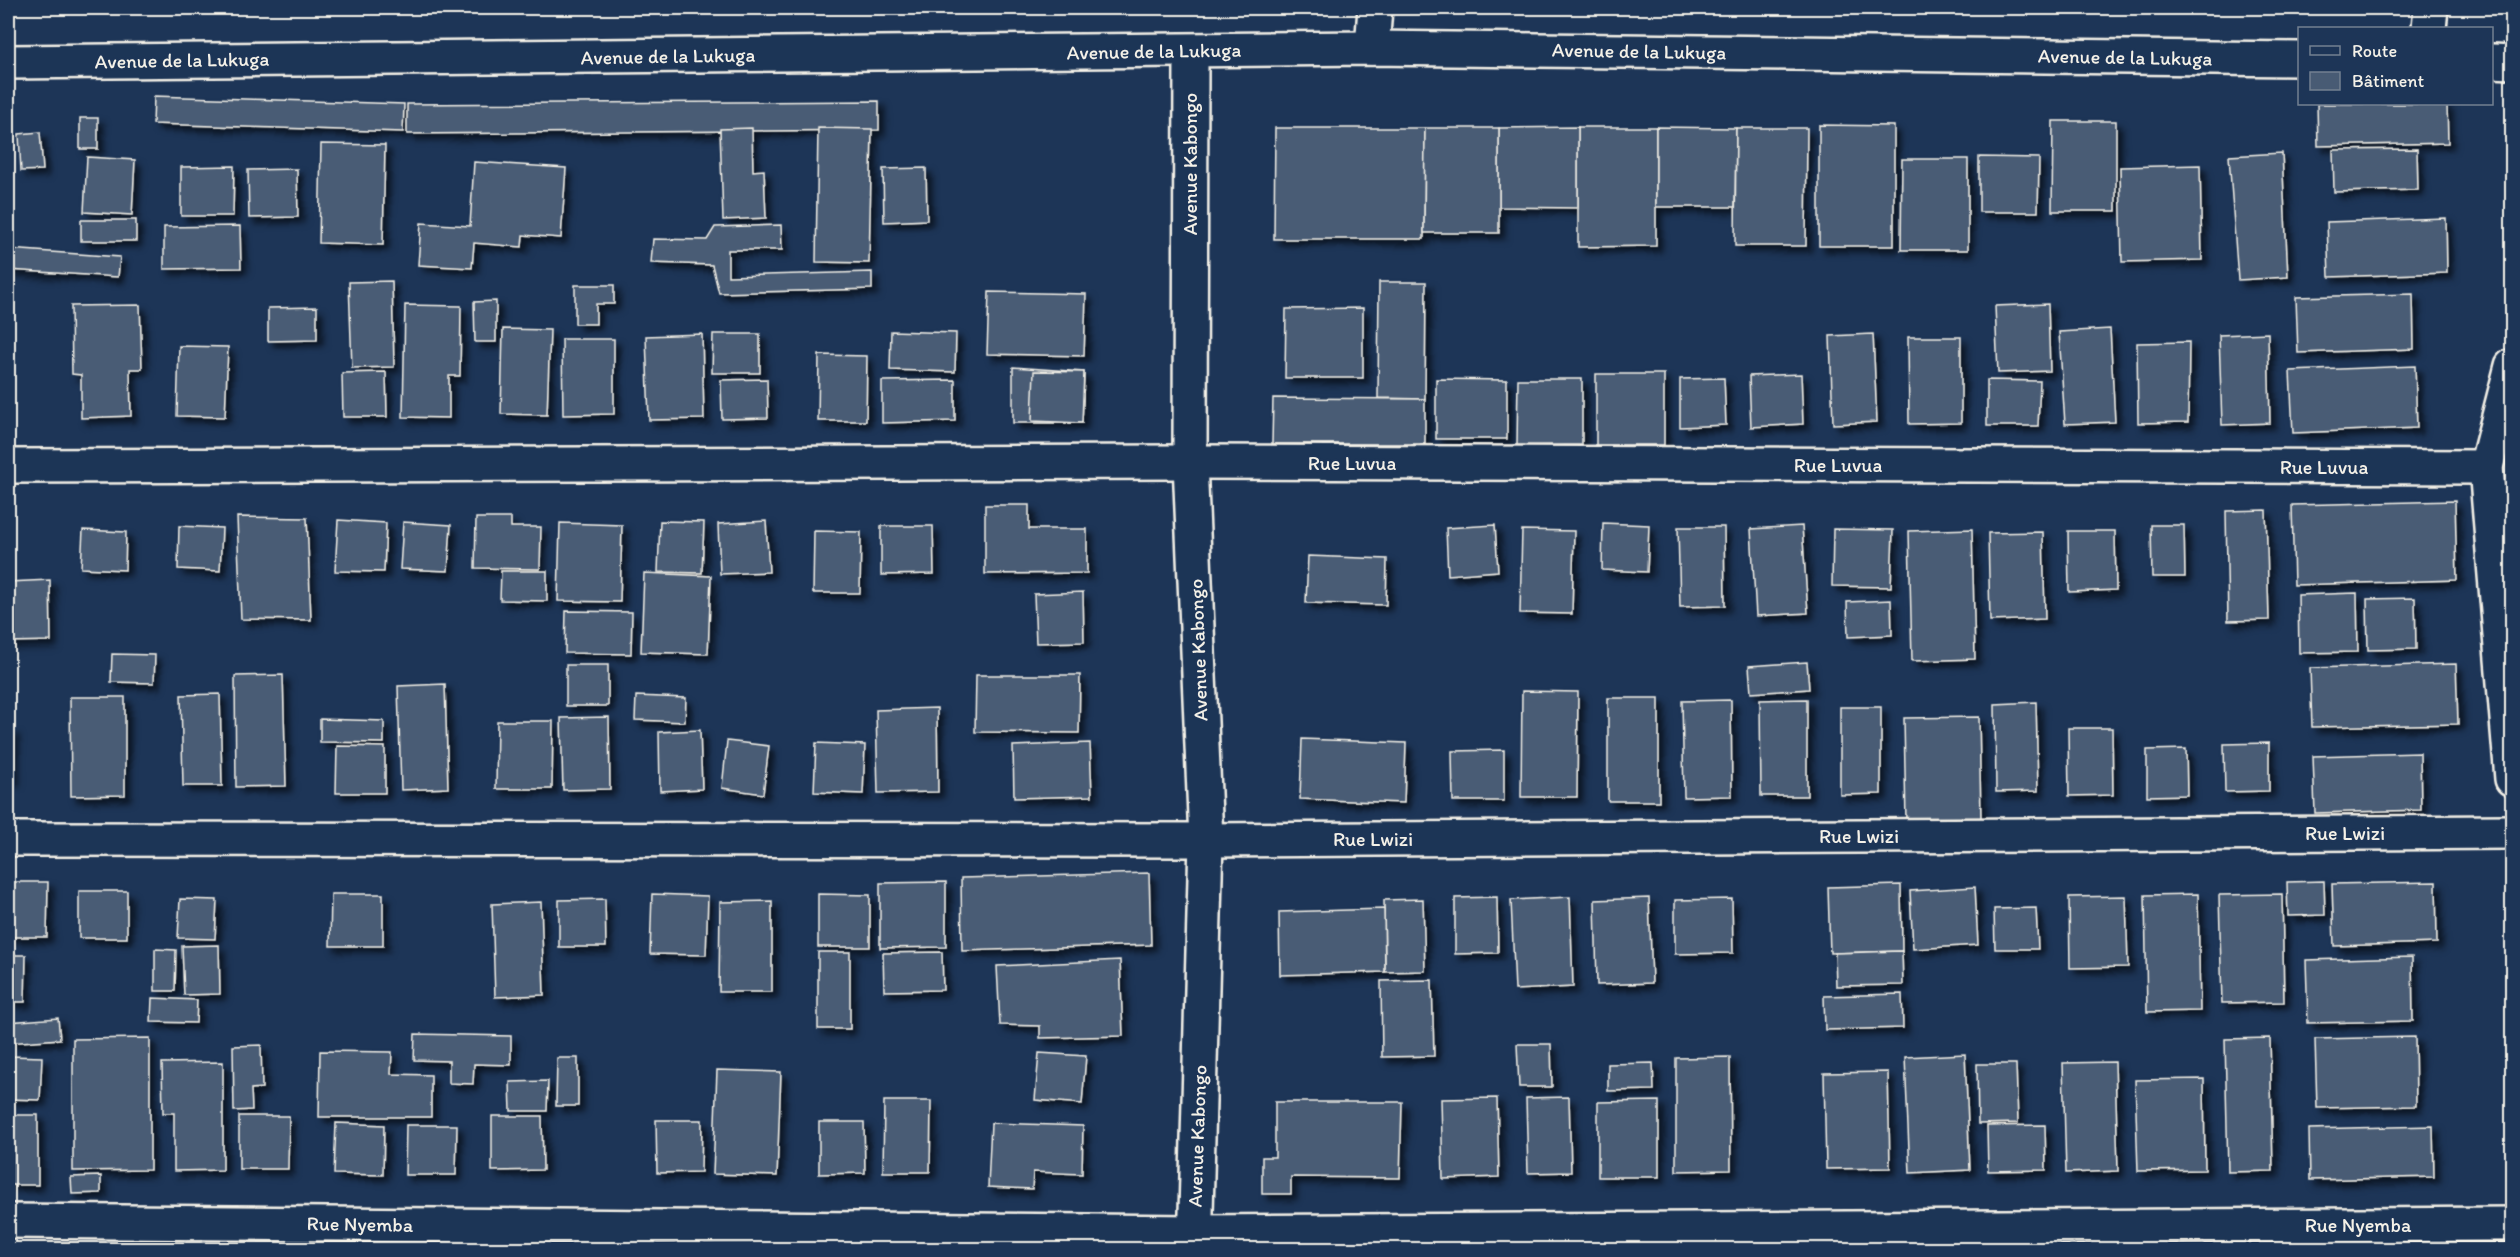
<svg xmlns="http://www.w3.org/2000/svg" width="2520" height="1257" viewBox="0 0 2520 1257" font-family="Itim,sans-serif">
<defs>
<filter id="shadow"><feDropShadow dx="5.5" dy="5.5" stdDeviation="3" flood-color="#0009"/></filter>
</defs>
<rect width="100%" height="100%" fill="#1d3557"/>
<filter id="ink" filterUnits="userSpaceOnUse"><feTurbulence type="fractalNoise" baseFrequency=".0167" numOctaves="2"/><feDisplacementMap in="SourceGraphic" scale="12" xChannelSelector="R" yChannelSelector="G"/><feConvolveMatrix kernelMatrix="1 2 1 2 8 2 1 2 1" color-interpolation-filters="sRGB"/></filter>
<g filter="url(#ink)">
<g fill="#485b74" stroke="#f4f1e8" stroke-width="1.5" filter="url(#shadow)">
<path d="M 154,96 L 404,104 L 403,132 L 153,124 Z"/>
<path d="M 879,101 L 879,130 L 407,134 L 407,104 Z"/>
<path d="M 2317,104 L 2447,104 L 2448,143 L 2318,146 Z"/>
<rect x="80" y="118" width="18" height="31"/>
<path d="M 2053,121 L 2116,121 L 2116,211 L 2052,211 Z"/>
<path d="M 1819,125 L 1894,126 L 1894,246 L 1819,246 Z"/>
<path d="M 1578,127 L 1656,127 L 1656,246 L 1578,247 Z"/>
<path d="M 1578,127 L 1578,208 L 1499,207 L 1499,128 Z"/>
<path d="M 1656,127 L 1736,128 L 1735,207 L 1656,207 Z"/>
<path d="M 752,128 L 753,171 L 764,170 L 766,218 L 723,220 L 720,129 Z"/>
<path d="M 818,128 L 872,129 L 869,263 L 816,262 Z"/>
<path d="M 1275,128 L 1425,128 L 1424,239 L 1274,239 Z"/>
<path d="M 1425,128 L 1499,128 L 1499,233 L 1424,233 Z"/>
<path d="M 1736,128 L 1807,128 L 1806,246 L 1735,246 Z"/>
<path d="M 40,132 L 43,170 L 21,171 L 19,134 Z"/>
<path d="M 321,144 L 385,145 L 383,245 L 319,243 Z"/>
<path d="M 2417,149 L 2418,190 L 2334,192 L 2333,150 Z"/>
<path d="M 2282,153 L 2288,277 L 2238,280 L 2229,156 Z"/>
<path d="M 87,157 L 135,160 L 132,215 L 84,212 Z"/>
<path d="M 1979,157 L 2039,158 L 2038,212 L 1979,212 Z"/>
<path d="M 1902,159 L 1968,159 L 1968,250 L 1901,250 Z"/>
<path d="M 474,162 L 566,168 L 561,238 L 523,235 L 522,247 L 474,243 L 472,268 L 418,265 L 421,223 L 470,226 Z"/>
<path d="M 2200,165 L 2202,260 L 2122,262 L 2120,167 Z"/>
<path d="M 234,166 L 233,216 L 181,216 L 181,167 Z"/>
<path d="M 926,168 L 927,220 L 884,222 L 883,169 Z"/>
<path d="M 297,169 L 298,217 L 249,218 L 248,170 Z"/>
<path d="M 2446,218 L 2447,273 L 2329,277 L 2327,222 Z"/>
<rect x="81" y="220" width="55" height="21"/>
<path d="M 781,225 L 782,250 L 728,250 L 728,276 L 872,272 L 872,289 L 719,293 L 712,265 L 651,263 L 653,239 L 707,240 L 715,227 Z"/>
<path d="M 240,226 L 241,268 L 164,269 L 164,227 Z"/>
<path d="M 8,249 L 120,257 L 118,277 L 8,270 Z"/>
<path d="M 392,281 L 394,367 L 352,368 L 349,282 Z"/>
<path d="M 1379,282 L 1426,282 L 1425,399 L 1378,398 Z"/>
<path d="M 575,285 L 614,285 L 614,304 L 596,304 L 596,324 L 575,324 Z"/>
<path d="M 989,292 L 1086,294 L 1084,356 L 987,354 Z"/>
<path d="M 2413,294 L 2414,349 L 2298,353 L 2296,297 Z"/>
<path d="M 496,301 L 496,342 L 475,342 L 474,302 Z"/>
<path d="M 2048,304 L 2050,371 L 1998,373 L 1995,306 Z"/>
<path d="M 140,305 L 142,369 L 130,369 L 131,416 L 81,418 L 81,375 L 72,374 L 71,306 Z"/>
<path d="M 405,305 L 461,306 L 460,376 L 449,376 L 449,418 L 403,417 Z"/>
<path d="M 317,307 L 317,340 L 268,341 L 268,308 Z"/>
<path d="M 1363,308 L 1363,378 L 1285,378 L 1286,309 Z"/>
<path d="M 503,329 L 550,330 L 547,415 L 501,414 Z"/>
<path d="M 2110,329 L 2115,422 L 2065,424 L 2059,332 Z"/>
<path d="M 891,331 L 956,333 L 955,372 L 890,370 Z"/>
<path d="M 2268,333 L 2270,423 L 2222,425 L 2219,335 Z"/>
<path d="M 702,334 L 704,419 L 649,420 L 646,336 Z"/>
<path d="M 713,334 L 760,334 L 760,373 L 712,373 Z"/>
<path d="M 1873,334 L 1877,422 L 1833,424 L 1830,336 Z"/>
<path d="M 1908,337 L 1961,337 L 1961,423 L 1909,424 Z"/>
<path d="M 562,339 L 614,339 L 614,414 L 563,415 Z"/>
<path d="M 2189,342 L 2188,422 L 2138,423 L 2137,343 Z"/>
<path d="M 179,346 L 228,347 L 225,417 L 177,416 Z"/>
<path d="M 819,355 L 867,356 L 866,421 L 818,421 Z"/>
<path d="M 2415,366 L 2417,428 L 2293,433 L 2290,371 Z"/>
<path d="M 1013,367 L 1084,372 L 1082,423 L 1013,423 Z"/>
<path d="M 1034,371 L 1084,372 L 1082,423 L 1032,421 Z"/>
<path d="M 386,372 L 387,417 L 343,417 L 342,373 Z"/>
<rect x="1596" y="374" width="68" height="71"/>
<path d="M 1801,374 L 1803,424 L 1751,427 L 1749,376 Z"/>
<path d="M 1724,378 L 1726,425 L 1680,427 L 1680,379 Z"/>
<path d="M 767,379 L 768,418 L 722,419 L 721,380 Z"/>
<path d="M 1436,379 L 1507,380 L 1507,439 L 1436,439 Z"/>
<path d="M 1518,379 L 1582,379 L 1582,445 L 1517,446 Z"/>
<path d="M 955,380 L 955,421 L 882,423 L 882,381 Z"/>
<path d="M 1987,380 L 2040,381 L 2038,426 L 1987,426 Z"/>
<path d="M 1273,398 L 1425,399 L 1425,444 L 1272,444 Z"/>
<path d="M 2455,501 L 2457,580 L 2294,585 L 2292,505 Z"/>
<path d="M 985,505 L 1029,505 L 1029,529 L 1087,529 L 1087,573 L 985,574 Z"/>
<path d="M 2266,510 L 2269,620 L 2228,621 L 2226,511 Z"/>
<path d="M 237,517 L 307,518 L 311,620 L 241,619 Z"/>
<path d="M 476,518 L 511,518 L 511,527 L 541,527 L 540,569 L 475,568 Z"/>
<path d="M 338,520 L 386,523 L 384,572 L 335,571 Z"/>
<path d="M 660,521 L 704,522 L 702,573 L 658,572 Z"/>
<path d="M 766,521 L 769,572 L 720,574 L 718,524 Z"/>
<path d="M 403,522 L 451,525 L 448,571 L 400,569 Z"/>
<path d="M 560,523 L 622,525 L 620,602 L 558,601 Z"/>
<path d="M 1603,523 L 1649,525 L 1647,572 L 1602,570 Z"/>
<path d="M 1495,525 L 1498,571 L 1448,575 L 1446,528 Z"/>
<path d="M 2151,525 L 2184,525 L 2185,577 L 2152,577 Z"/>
<path d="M 179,526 L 222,528 L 220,571 L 178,569 Z"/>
<path d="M 881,526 L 933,526 L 934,574 L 881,575 Z"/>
<path d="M 1802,526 L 1808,613 L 1756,616 L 1751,529 Z"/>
<path d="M 1678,527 L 1724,527 L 1725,606 L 1680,607 Z"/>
<path d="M 1833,529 L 1893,530 L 1891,587 L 1832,586 Z"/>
<path d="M 1972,529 L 1975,659 L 1912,661 L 1909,531 Z"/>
<path d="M 83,530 L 126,532 L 125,570 L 81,568 Z"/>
<path d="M 1522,530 L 1574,531 L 1572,614 L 1520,613 Z"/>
<path d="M 814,531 L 861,532 L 860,593 L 813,593 Z"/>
<path d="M 2068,531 L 2115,531 L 2116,590 L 2069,592 Z"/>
<path d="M 2043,532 L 2045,619 L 1990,621 L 1988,533 Z"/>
<path d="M 1308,556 L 1387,559 L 1386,605 L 1306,603 Z"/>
<path d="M 501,571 L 547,571 L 547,601 L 500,600 Z"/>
<path d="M 644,573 L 711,576 L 708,654 L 641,652 Z"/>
<path d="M 50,580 L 51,641 L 8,642 L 8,582 Z"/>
<path d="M 1083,592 L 1084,642 L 1036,643 L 1034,594 Z"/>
<path d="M 2357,593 L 2358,652 L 2299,653 L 2298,595 Z"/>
<path d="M 2415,598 L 2416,649 L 2368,650 L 2367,599 Z"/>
<path d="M 1891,600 L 1892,635 L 1848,637 L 1847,602 Z"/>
<path d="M 566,611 L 632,612 L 631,654 L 565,653 Z"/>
<path d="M 112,654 L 155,655 L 154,683 L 111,682 Z"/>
<path d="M 1807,662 L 1809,689 L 1751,693 L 1749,666 Z"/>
<path d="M 2456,664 L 2458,724 L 2312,727 L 2310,668 Z"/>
<rect x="566" y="665" width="42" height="41"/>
<path d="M 283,675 L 286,786 L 236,787 L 235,676 Z"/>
<path d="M 976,675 L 1080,675 L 1079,733 L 975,732 Z"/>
<path d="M 445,684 L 448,788 L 401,790 L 398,686 Z"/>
<path d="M 1522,691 L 1578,692 L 1577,797 L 1521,797 Z"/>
<path d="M 220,694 L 222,786 L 183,786 L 181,695 Z"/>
<path d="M 636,696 L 686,698 L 685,722 L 635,720 Z"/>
<path d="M 70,697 L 125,697 L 125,795 L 71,796 Z"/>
<rect x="1608" y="698" width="51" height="103"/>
<path d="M 1807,699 L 1807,796 L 1761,796 L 1760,700 Z"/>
<path d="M 1731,700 L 1732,796 L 1684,797 L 1682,701 Z"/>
<path d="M 2036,702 L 2038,791 L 1996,792 L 1995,704 Z"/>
<path d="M 1840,707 L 1881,707 L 1881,794 L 1840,795 Z"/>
<path d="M 937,708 L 938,792 L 878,793 L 876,710 Z"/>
<path d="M 609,717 L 610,789 L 563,790 L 561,718 Z"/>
<path d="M 1979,717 L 1981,820 L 1906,822 L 1904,718 Z"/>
<path d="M 320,719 L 384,721 L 384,743 L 320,742 Z"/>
<path d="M 497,721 L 553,721 L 552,789 L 496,789 Z"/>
<path d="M 2068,728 L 2112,728 L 2113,795 L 2069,796 Z"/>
<rect x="8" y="730" width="5" height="51"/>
<path d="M 700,730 L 702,789 L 660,791 L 659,732 Z"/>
<path d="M 1302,739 L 1406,743 L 1404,803 L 1300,799 Z"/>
<path d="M 727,741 L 769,746 L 763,794 L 722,788 Z"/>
<path d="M 816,743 L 865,745 L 863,794 L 814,792 Z"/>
<path d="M 1090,743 L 1092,796 L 1014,798 L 1013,746 Z"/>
<path d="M 2269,743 L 2269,791 L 2225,792 L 2224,744 Z"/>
<path d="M 337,746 L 385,747 L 385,793 L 336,793 Z"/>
<path d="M 2186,749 L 2187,795 L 2147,796 L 2147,750 Z"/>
<path d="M 1504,750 L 1504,801 L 1453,801 L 1452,751 Z"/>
<path d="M 2420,753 L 2421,810 L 2315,813 L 2313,756 Z"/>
<path d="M 1149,873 L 1151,945 L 962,951 L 961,878 Z"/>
<path d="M 2324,881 L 2325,915 L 2288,916 L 2287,882 Z"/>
<path d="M 8,882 L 48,882 L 47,937 L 8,937 Z"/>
<path d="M 946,882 L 946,947 L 880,948 L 880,883 Z"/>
<path d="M 2436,882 L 2437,943 L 2334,946 L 2332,884 Z"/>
<path d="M 1901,885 L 1902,951 L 1830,953 L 1828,887 Z"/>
<path d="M 1975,887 L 1978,945 L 1913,949 L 1910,891 Z"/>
<rect x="79" y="891" width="48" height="47"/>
<path d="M 331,894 L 383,894 L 383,946 L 330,946 Z"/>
<path d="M 652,894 L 708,896 L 706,955 L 650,954 Z"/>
<path d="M 818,894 L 870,895 L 870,947 L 818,947 Z"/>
<path d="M 2198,894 L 2200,1011 L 2147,1012 L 2145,895 Z"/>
<path d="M 2282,894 L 2284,1002 L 2222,1003 L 2219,895 Z"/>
<path d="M 2126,896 L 2128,967 L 2070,968 L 2069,897 Z"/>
<path d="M 1497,897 L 1498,953 L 1455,954 L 1455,898 Z"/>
<path d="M 1570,897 L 1573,987 L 1515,990 L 1511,900 Z"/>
<path d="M 1649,898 L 1652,983 L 1597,985 L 1595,900 Z"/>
<path d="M 180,899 L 217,900 L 215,939 L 178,938 Z"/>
<path d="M 605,899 L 606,947 L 559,947 L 559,900 Z"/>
<path d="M 1423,899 L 1425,971 L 1385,972 L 1384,900 Z"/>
<path d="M 1732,899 L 1733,953 L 1675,954 L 1675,900 Z"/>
<path d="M 772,901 L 772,992 L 719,992 L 720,902 Z"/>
<path d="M 541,902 L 544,995 L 495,997 L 492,904 Z"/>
<path d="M 2036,908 L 2038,949 L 1995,949 L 1994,909 Z"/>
<path d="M 1384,909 L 1385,972 L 1280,975 L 1279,912 Z"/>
<path d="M 219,945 L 220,994 L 184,995 L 182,946 Z"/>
<path d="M 155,949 L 176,950 L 175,991 L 155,991 Z"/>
<path d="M 1902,951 L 1903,985 L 1836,986 L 1835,953 Z"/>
<rect x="818" y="952" width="32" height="77"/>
<path d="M 942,952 L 943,990 L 884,991 L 883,953 Z"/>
<path d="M 8,955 L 26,955 L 25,1002 L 8,1002 Z"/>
<path d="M 2412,957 L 2413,1021 L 2308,1023 L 2306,960 Z"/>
<path d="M 1120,960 L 1123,1036 L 1040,1038 L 1040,1026 L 1000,1025 L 997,966 Z"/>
<path d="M 1432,980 L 1434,1056 L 1382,1057 L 1381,981 Z"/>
<path d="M 1902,994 L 1903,1028 L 1825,1030 L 1824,996 Z"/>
<path d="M 152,998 L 197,1000 L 196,1023 L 151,1022 Z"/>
<path d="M 58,1018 L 60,1039 L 8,1043 L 8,1022 Z"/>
<path d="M 415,1034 L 511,1036 L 511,1065 L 474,1064 L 473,1084 L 449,1083 L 449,1061 L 414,1060 Z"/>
<path d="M 2415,1037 L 2416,1106 L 2317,1108 L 2315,1039 Z"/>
<path d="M 150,1038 L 150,1170 L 73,1171 L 73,1039 Z"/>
<path d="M 2270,1038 L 2273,1171 L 2228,1172 L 2225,1039 Z"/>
<path d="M 1517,1044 L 1551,1044 L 1552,1087 L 1519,1087 Z"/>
<path d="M 261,1045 L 262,1088 L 251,1089 L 252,1110 L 234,1111 L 233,1046 Z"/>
<path d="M 320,1051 L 392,1052 L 391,1074 L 431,1075 L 431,1117 L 319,1117 Z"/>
<path d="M 1039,1053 L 1086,1056 L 1082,1104 L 1035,1100 Z"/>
<path d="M 1965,1054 L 1970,1170 L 1910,1173 L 1905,1057 Z"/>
<path d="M 8,1056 L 42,1057 L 40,1100 L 8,1099 Z"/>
<path d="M 1730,1057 L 1731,1170 L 1676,1171 L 1676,1058 Z"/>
<path d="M 557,1058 L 578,1058 L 578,1106 L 556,1106 Z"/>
<path d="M 223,1062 L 223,1170 L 174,1171 L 174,1113 L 163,1113 L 162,1063 Z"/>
<path d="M 2115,1062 L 2118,1171 L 2066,1173 L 2063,1063 Z"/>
<path d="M 1653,1063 L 1654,1090 L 1608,1091 L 1608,1064 Z"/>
<path d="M 1977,1064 L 2016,1064 L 2018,1123 L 1978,1124 Z"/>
<path d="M 717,1070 L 781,1072 L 777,1176 L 713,1174 Z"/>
<path d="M 1888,1072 L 1890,1168 L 1826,1169 L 1824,1073 Z"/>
<path d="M 2204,1079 L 2205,1170 L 2138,1171 L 2135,1080 Z"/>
<path d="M 548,1081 L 547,1111 L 511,1111 L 510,1082 Z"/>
<path d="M 1569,1097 L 1571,1172 L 1528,1173 L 1526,1098 Z"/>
<path d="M 1497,1098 L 1499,1177 L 1443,1179 L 1441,1099 Z"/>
<path d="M 884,1101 L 931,1101 L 930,1172 L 883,1172 Z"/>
<path d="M 1659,1101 L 1659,1177 L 1598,1177 L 1598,1102 Z"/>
<path d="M 1275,1102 L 1402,1102 L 1400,1178 L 1291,1177 L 1291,1194 L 1262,1194 L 1262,1157 L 1275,1157 Z"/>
<rect x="8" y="1115" width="30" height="70"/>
<path d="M 239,1116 L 289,1116 L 288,1169 L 239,1169 Z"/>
<path d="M 492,1116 L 542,1116 L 543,1170 L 492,1171 Z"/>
<path d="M 656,1120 L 702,1120 L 701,1172 L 657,1173 Z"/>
<path d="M 819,1122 L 864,1122 L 865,1173 L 819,1174 Z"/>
<path d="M 336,1123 L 384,1125 L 383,1175 L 334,1174 Z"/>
<path d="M 991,1123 L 1083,1126 L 1082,1174 L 1033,1172 L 1032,1189 L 988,1187 Z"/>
<path d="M 406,1125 L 457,1125 L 456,1175 L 405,1175 Z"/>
<path d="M 2045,1125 L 2046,1170 L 1988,1171 L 1987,1126 Z"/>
<path d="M 2433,1126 L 2434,1177 L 2310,1180 L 2309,1129 Z"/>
<path d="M 101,1176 L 101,1193 L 72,1194 L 71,1177 Z"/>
<path d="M 1988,1245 L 1988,1250 L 1903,1250 L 1903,1247 Z"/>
<path d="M 2134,1246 L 2241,1249 L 2133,1250 Z"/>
</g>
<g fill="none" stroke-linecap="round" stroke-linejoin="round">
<defs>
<g id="minor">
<path d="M 2429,28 L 2431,8"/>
<path d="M 1372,48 L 1375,8"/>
<path d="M 1191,51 L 1190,462 L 1206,840 L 1195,1250"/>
<path d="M 2492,61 L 2512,62"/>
<path d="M 8,62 L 1372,48 L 2300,59"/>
<path d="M 2512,366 L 2486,467 L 2512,779"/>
<path d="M 8,466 L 1190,462 L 2486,467"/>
<path d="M 8,839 L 1206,840 L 2512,832"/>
<path d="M 8,1221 L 1195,1232 L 2512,1224"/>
</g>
</defs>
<use href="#minor" stroke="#f4f1e8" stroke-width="38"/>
<use href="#minor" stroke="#1d3557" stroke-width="33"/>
</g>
</g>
<g text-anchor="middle" stroke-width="4.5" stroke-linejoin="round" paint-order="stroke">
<g font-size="20" fill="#f4f1e8" stroke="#1d3557">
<text transform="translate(1154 51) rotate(-1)" y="7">Avenue de la Lukuga</text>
<text transform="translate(1639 51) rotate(1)" y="7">Avenue de la Lukuga</text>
<text transform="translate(668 56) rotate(-1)" y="7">Avenue de la Lukuga</text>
<text transform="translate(2125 57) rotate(1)" y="7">Avenue de la Lukuga</text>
<text transform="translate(182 60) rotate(-1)" y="7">Avenue de la Lukuga</text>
<text transform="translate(1190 164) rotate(-90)" y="7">Avenue Kabongo</text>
<text x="1352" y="470">Rue Luvua</text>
<text x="1838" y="472">Rue Luvua</text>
<text x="2324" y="474">Rue Luvua</text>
<text transform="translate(1198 650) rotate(-92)" y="7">Avenue Kabongo</text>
<text x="2345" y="840">Rue Lwizi</text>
<text x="1859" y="843">Rue Lwizi</text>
<text x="1373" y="846">Rue Lwizi</text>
<text transform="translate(1197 1136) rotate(-88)" y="7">Avenue Kabongo</text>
<text transform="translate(360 1224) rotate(1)" y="7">Rue Nyemba</text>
<text x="2358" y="1232">Rue Nyemba</text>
</g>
</g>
<rect width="2520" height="1257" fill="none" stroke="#1d3557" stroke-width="30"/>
<rect x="15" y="15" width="2490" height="1227" fill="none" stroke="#f4f1e8" stroke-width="2" filter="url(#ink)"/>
<rect x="2298" y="27" width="195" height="78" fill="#1d3557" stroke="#738091" stroke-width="1.5"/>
<rect x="2310" y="46" width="30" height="9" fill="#1d3557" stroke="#738091" stroke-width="1.5"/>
<text x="2352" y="57" font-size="18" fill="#f4f1e8">Route</text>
<rect x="2310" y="72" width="30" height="18" fill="#485b74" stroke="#738091" stroke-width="1.5"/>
<text x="2352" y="87" font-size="18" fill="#f4f1e8">Bâtiment</text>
</svg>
